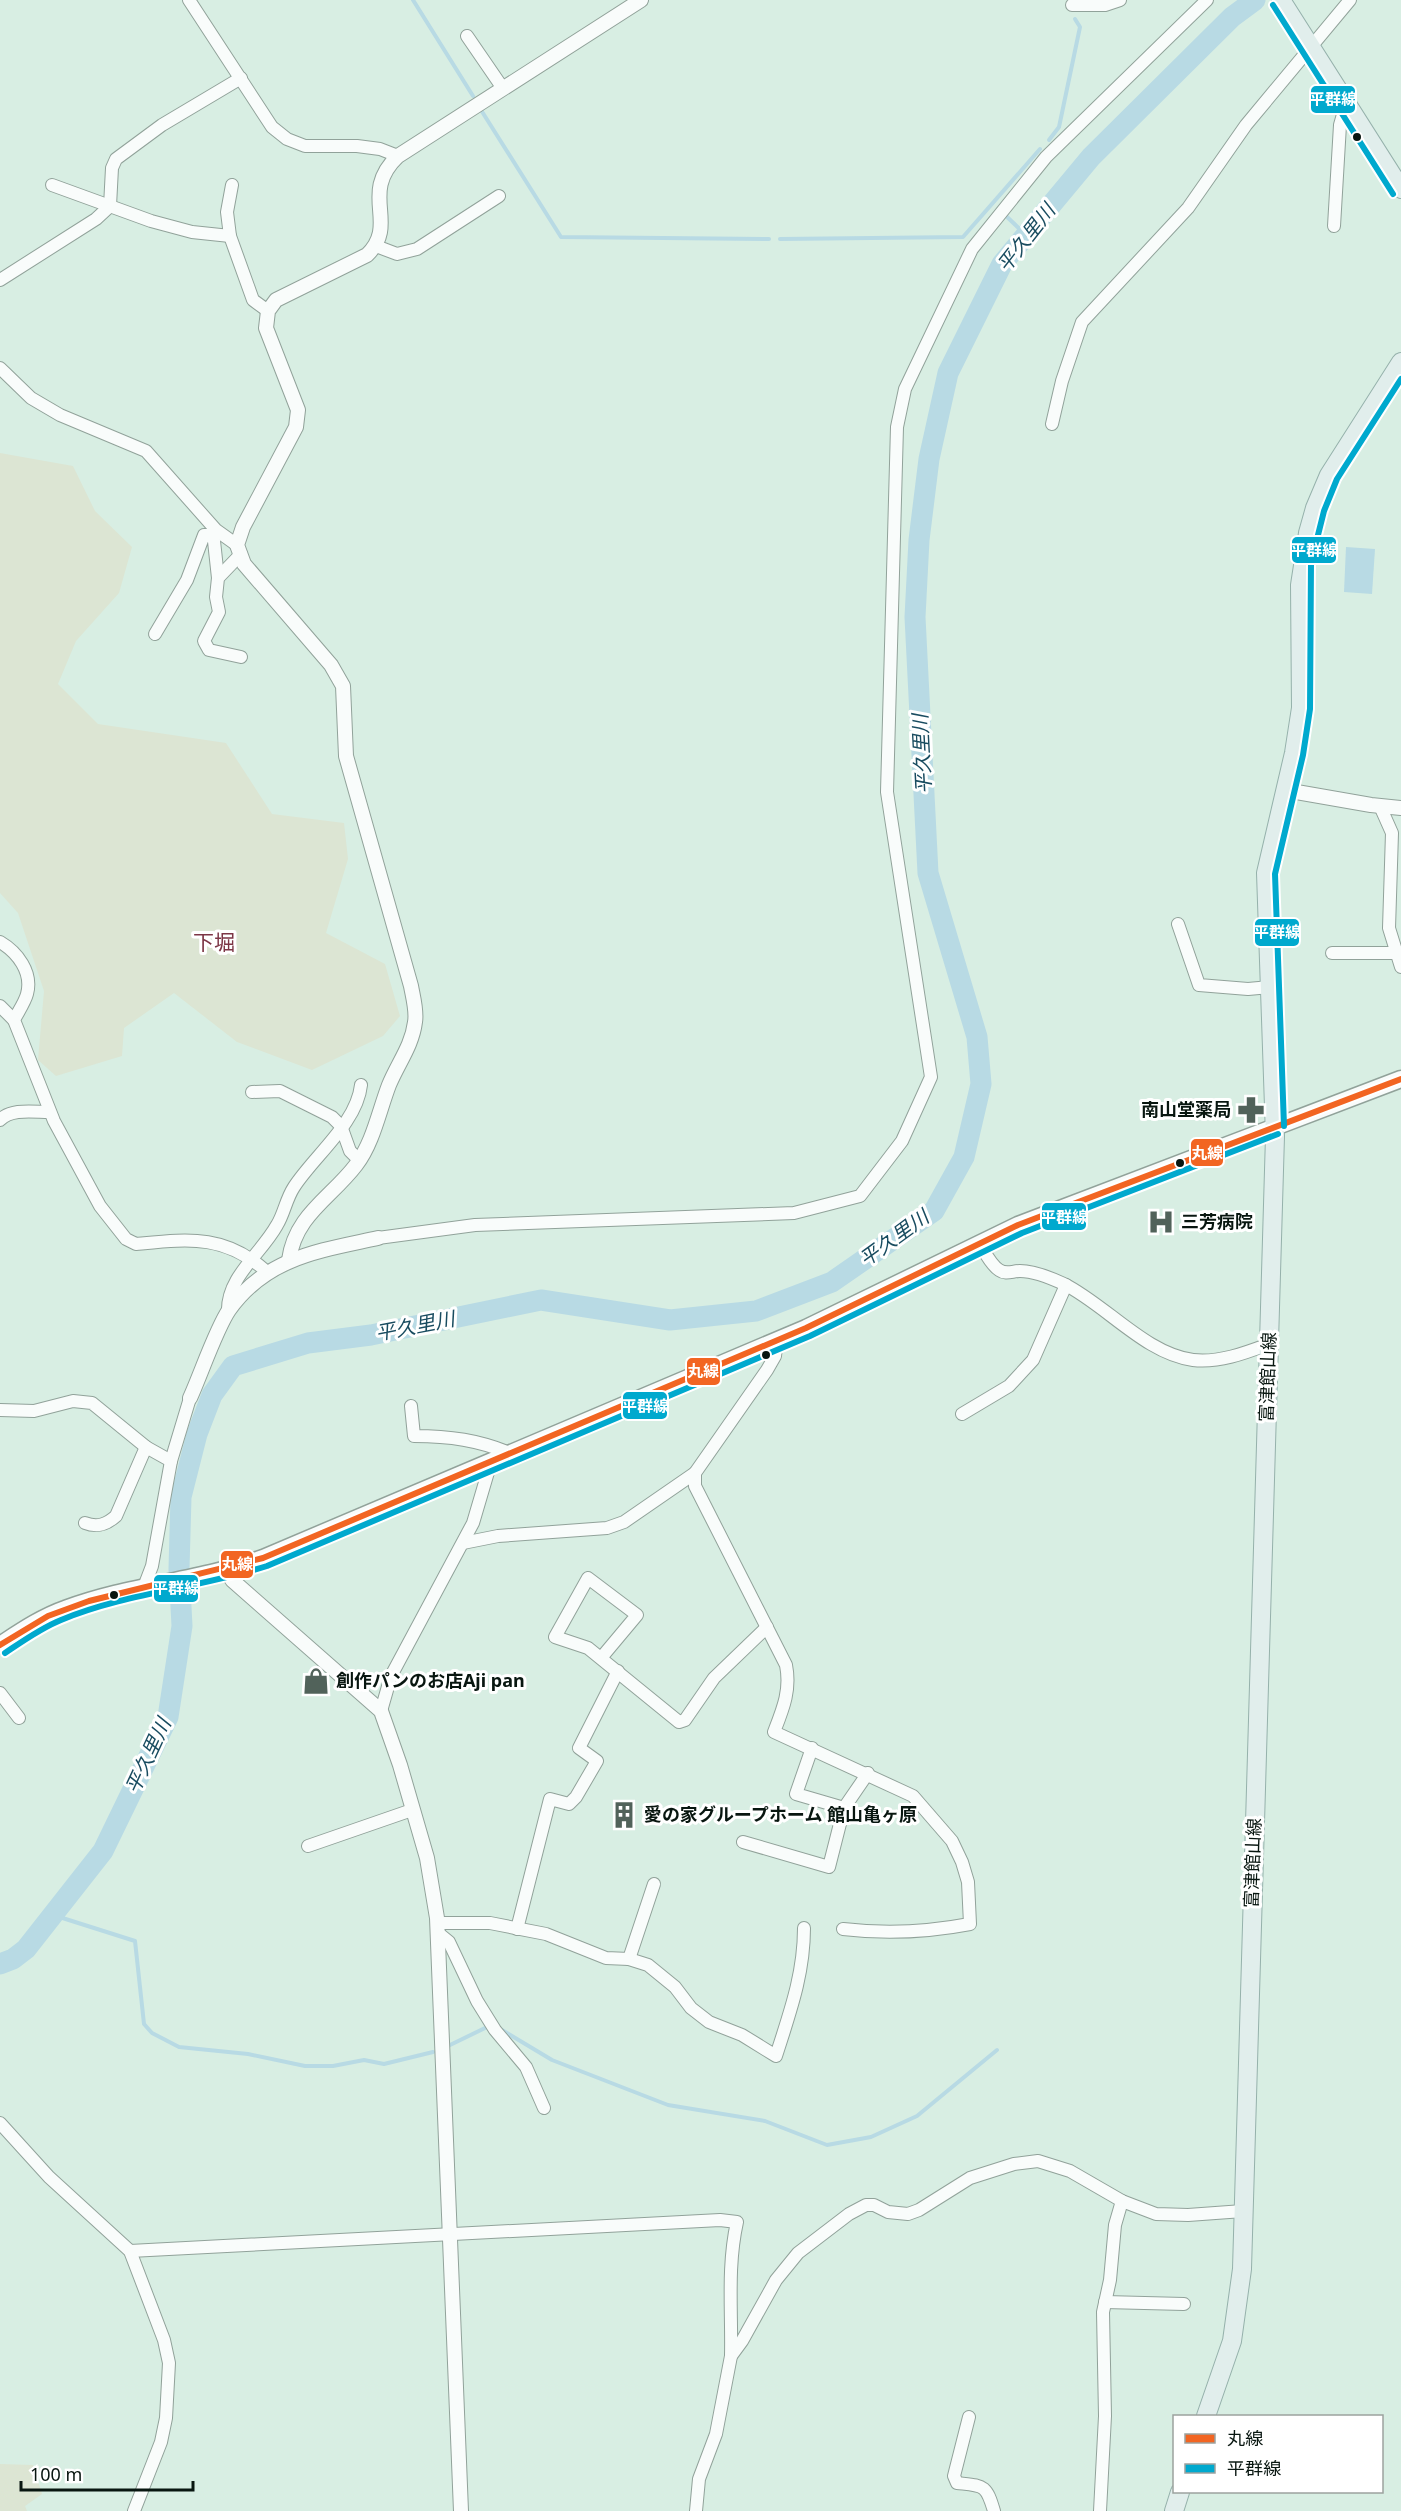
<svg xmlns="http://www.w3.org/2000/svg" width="1401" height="2511" viewBox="0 0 1401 2511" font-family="'Noto Sans','Noto Sans JP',sans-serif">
<rect width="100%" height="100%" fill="#d8eee3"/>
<g fill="#dce5d3">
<path d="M 0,453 L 73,466 L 95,511 L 132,547 L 119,593 L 76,641 L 58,684 L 98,724 L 226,743 L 272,814 L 344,823 L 348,859 L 326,933 L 385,964 L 400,1016 L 383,1036 L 312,1070 L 237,1042 L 174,993 L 124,1028 L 122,1056 L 56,1076 L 38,1060 L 44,991 L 18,913 L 0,893 Z"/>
<path d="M 0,2464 L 33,2465 L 42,2494 L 25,2506 L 27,2511 L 0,2511 Z"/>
</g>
<path fill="#b8dae4" d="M 1346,547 L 1375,549 L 1372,594 L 1344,592 Z"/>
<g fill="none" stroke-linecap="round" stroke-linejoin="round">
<g stroke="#b8dae4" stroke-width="4">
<path d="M 413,0 L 473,96"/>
<path d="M 481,110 L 561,237 L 769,239"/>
<path d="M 1049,140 L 1059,127 L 1080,27 L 1075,19"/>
<path d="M 1005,215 L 1026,235"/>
<path d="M 780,239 L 963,237 L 1040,149"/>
<path d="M 53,1915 L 135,1941 L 144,2024 L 152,2033 L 179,2047 L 248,2054 L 305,2066 L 333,2066 L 364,2060 L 384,2064 L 433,2052"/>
<path d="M 502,2030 L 552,2060 L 668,2105 L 765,2121 L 827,2145 L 871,2137 L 917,2116 L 997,2050"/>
<path d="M 448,2046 L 485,2028"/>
</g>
<path stroke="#b8dae4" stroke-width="21" d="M 0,1964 L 13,1959 L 26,1949 L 103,1851 L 168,1717 L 182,1626 L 179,1569 L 181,1497 L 197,1434 L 212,1395 L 233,1366 L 308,1343 L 371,1335 L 541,1300 L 670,1320 L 756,1311 L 832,1282 L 934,1211 L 964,1157 L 981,1084 L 977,1037 L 928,873 L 915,617 L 919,540 L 929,459 L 948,373 L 1002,264 L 1091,157 L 1232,17 L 1255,0"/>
<defs>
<g id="minor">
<path d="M 189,0 L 272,127 L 287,139 L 305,146 L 357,146 L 380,149 L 398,156"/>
<path d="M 1072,5 L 1105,5 L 1120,0"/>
<path d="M 467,36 L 502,87"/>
<path d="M 52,185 L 151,221 L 192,232 L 230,236"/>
<path d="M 232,185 L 227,212 L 230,236 L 253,300 L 268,311"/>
<path d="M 1334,226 L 1340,125 L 1346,104"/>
<path d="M 376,246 L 397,254 L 417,249 L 499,196"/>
<path d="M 0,280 L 96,219 L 110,206 L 112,168 L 116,159 L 162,125 L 241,78"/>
<path d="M 0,368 L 31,398 L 60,415 L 146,451 L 216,530 L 237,545"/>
<path d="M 1052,424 L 1062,381 L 1082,322 L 1188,208 L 1246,125 L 1350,0"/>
<path d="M 241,554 L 218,578 L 216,597 L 219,612 L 204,641 L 209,650 L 241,657"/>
<path d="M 155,634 L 187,580 L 204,535 L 211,535 L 214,541 L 218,578"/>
<path d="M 1380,806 L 1392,833 L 1389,928 L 1401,967"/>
<path d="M 1178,924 L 1199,985 L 1248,989 L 1270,987"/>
<path d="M 0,942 C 17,952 33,972 27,994 C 25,1002 18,1012 14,1020 L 54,1121 L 100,1206 L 126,1239 L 136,1244 C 189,1239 225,1234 267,1272"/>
<path d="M 1332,953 L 1396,953"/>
<path d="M 0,1006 L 14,1020"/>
<path d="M 252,1092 L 280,1091 L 332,1117 L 341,1126 L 350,1151 L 359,1160"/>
<path d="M 0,1120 C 11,1108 34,1112 49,1112"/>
<path d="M 378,1238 L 475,1225 L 794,1213 L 860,1196 L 902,1141 L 931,1077 L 887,792 L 897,427 L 905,389 L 972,249 L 1046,157 L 1207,0"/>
<path d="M 980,1244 C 985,1252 990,1264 999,1270 C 1006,1275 1012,1271 1020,1271 C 1035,1271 1051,1278 1064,1284 C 1106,1305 1146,1354 1193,1360 C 1219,1363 1245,1353 1269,1344"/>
<path d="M 228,1311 C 227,1277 261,1254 277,1225 C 284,1214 286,1199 294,1187 C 314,1156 357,1123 361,1085"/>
<path d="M 777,1339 L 775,1356 L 767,1370 L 695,1473 L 695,1486 L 786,1665 C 791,1690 783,1709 774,1732 L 913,1796 L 952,1841 L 962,1862 L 968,1882 L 970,1924 C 928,1932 885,1934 843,1929"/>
<path d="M 411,1406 L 414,1436 C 449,1436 479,1440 512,1454"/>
<path d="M 0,1410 L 34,1411 L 73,1401 L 92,1403 L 146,1447 L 171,1461"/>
<path d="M 962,1414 L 1009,1386 L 1033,1360 L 1066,1285"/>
<path d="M 85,1523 C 98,1528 107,1524 116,1516 L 146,1447"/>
<path d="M 463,1543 L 498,1536 L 607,1528 L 624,1522 L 695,1473"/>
<path d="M 144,1587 L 152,1566 L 171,1461 L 190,1398"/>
<path d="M 601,1658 L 637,1615 L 588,1578 L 555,1637 L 588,1648 L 679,1722 L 685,1720 L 714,1678 L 767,1627"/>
<path d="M 0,1693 L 19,1718"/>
<path d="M 381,1711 L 391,1676 L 473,1523 L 491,1462"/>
<path d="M 812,1748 L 796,1794 L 844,1808"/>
<path d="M 743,1842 L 829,1867 L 844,1808 L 868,1773"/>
<path d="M 308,1846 L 412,1810"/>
<path d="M 437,1923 L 490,1923 L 546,1934 L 606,1958 L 629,1959 L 648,1965 L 675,1987 L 691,2008 L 709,2022 L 742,2035 L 776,2056 C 790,2012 804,1974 804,1928"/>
<path d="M 517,1929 L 550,1799 L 569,1804 L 576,1797 L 597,1761 L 579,1748 L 618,1671"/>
<path d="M 438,1933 L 449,1942 L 477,2001 L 495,2030 L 526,2067 L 544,2108"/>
<path d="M 629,1959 L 654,1884"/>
<path d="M 0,2123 L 49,2177 L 130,2251 L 164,2340 L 169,2363 L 166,2418 L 161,2442 L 134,2511"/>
<path d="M 130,2251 L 720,2220 L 737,2222 C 727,2267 732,2310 731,2356"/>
<path d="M 1105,2302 L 1184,2304"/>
<path d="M 969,2417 L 954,2476 L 957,2483 C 984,2486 986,2484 994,2511"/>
<path d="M 696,2511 L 699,2479 L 716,2434 L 731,2356 L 742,2341 L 776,2280 L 798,2253 L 849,2214 L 866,2205 L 874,2205 L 888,2212 L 908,2214 L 919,2210 L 970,2178 L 1014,2164 L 1038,2161 L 1070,2171 L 1122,2201 L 1156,2214 L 1188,2215 L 1243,2211"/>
<path d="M 1100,2511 L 1105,2416 L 1103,2312 L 1110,2280 L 1115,2225 L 1122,2201"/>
</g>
<g id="tertiary">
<path d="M 1285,790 L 1371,805 L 1401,808"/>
<path d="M 289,1260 C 295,1215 331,1198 356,1165 C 373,1143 379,1111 389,1085 C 398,1063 412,1046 415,1022 C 417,1011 413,997 411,986 L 346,756 L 343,686 L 331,665 L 244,564 L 237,545 L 243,527 L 296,427 L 298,410 L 266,328 L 268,311 L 276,300 L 367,255 C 400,223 358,194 398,156 L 641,0"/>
<path d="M 190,1398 C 201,1374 216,1329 229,1310 C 267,1257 319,1251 378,1238"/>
<path d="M 232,1569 L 232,1580 L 381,1711 L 400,1765 L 427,1858 L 437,1918 L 461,2511"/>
</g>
<path id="secondary" d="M 0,1645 C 20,1632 42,1617 65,1609 C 129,1585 198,1581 263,1558 L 806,1328 L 1018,1225 L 1401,1079"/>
<g id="primary">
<path d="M 1281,0 L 1401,189"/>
<path d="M 1206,2416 L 1232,2341 L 1242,2269 L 1275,1136 L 1266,873 L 1294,753 L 1301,708 L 1300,585 L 1308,533 L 1315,508 L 1329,475 L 1401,362"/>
<path d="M 1174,2511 L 1180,2492"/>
</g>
</defs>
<use href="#minor" stroke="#91a29a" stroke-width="14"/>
<use href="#tertiary" stroke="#91a29a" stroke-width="16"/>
<use href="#secondary" stroke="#91a29a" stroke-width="19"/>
<use href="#primary" stroke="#95b1ab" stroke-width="20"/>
<use href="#minor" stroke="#f9fcfb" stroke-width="12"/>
<use href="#tertiary" stroke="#f9fcfb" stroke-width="14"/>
<use href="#secondary" stroke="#f9fcfb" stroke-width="16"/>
<use href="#primary" stroke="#e1eeec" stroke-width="18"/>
<defs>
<path id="bus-1" d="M 0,1645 L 48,1616 L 89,1601 L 263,1558 L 806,1328 L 1018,1225 L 1401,1079"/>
<g id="bus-2">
<path d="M 1273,5 L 1393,194"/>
<path d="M 1284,1126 L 1275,874 L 1303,755 L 1310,709 L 1311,563 L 1324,511 L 1337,479 L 1401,379"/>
<path d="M 5,1653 C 23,1641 41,1628 61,1620 C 126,1593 199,1588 267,1566 L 810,1336 L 1022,1233 L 1278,1134"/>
</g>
</defs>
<use href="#bus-1" stroke="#fff" stroke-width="10"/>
<use href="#bus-2" stroke="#fff" stroke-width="10"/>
<use href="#bus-1" stroke="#f26522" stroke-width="6"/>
<use href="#bus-2" stroke="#00a9ce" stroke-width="6"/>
</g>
<defs>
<symbol id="pharmacy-bare" viewBox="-9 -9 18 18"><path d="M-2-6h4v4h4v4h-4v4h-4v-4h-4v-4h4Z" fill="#51625a" stroke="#fff" stroke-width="2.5" paint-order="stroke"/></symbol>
<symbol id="hospital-bare" viewBox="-9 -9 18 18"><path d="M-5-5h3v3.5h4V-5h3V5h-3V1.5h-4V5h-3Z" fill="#51625a" stroke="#fff" stroke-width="2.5" paint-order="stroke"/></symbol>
<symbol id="shop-bare" viewBox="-9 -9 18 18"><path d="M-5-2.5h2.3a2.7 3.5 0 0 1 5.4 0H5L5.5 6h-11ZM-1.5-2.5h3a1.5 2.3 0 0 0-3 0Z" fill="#51625a" stroke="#fff" stroke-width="2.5" paint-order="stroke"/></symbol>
<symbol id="building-bare" viewBox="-9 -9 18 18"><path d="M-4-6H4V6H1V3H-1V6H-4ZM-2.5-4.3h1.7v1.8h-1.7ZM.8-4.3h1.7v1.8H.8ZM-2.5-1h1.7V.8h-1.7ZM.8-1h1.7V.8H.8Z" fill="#51625a" stroke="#fff" stroke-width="2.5" paint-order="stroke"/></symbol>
</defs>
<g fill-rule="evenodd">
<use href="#pharmacy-bare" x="1232" y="1091" width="38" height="38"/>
<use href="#hospital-bare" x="1142" y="1203" width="38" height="38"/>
<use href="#shop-bare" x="297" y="1662" width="38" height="38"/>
<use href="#building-bare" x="605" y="1796" width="38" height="38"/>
</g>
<g fill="#081610" stroke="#fff" stroke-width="2">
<circle cx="1357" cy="137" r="5"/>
<circle cx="1180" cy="1163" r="5"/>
<circle cx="766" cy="1355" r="5"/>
<circle cx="114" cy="1595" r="5"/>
</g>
<g text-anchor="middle" stroke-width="6" stroke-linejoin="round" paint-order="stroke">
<g font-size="18" font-weight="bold" fill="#081610" stroke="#fff" text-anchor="start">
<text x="1231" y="1116" text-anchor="end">南山堂薬局</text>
<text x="1181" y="1228">三芳病院</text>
<text x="336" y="1687">創作パンのお店Aji pan</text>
<text x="644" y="1821">愛の家グループホーム 館山亀ヶ原</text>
</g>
<g font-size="18" fill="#081610" stroke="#fff">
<text transform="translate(1268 1377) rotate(-88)" y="6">富津館山線</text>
<text transform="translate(1253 1863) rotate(-88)" y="6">富津館山線</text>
</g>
<g font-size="20" font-style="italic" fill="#194c60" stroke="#fff">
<text transform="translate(1026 238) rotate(-52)" y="7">平久里川</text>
<text transform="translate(922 754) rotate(-93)" y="7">平久里川</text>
<text transform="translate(894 1238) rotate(-36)" y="7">平久里川</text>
<text transform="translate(415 1326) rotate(-11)" y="7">平久里川</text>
<text transform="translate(148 1756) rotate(-65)" y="7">平久里川</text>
</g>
<g font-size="21" fill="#7c3545" stroke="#fff">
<text x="214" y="950">下堀</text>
</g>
</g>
<g stroke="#fff" stroke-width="2">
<rect x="1310" y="85" width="46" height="29" rx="6" fill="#00a9ce"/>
<rect x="1291" y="536" width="46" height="28" rx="6" fill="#00a9ce"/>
<rect x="1254" y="918" width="46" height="29" rx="6" fill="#00a9ce"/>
<rect x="1190" y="1138" width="34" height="29" rx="6" fill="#f26522"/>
<rect x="1041" y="1202" width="46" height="29" rx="6" fill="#00a9ce"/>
<rect x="686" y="1357" width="35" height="29" rx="6" fill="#f26522"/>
<rect x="622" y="1391" width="46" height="29" rx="6" fill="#00a9ce"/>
<rect x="220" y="1550" width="34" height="29" rx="6" fill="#f26522"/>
<rect x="153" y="1574" width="46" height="29" rx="6" fill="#00a9ce"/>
</g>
<g font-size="16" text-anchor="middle" font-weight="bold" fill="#fff">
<text x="1333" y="105">平群線</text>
<text x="1314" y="556">平群線</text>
<text x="1277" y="938">平群線</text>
<text x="1207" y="1159">丸線</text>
<text x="1064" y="1223">平群線</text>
<text x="703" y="1377">丸線</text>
<text x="645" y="1412">平群線</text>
<text x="237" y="1570">丸線</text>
<text x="176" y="1594">平群線</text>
</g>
<rect x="1173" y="2415" width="210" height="78" fill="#ffffff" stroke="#9ca29f" stroke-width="1.5"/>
<rect x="1185" y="2434" width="30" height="9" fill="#f26522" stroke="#9ca29f" stroke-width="1.5"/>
<text x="1227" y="2445" font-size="18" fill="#081610">丸線</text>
<rect x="1185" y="2464" width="30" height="9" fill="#00a9ce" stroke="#9ca29f" stroke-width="1.5"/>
<text x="1227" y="2475" font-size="18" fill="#081610">平群線</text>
<path d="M21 2481v9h172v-9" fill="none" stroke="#081610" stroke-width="3"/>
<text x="30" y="2481" font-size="18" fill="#081610" stroke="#ffffff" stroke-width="4.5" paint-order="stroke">100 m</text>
</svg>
